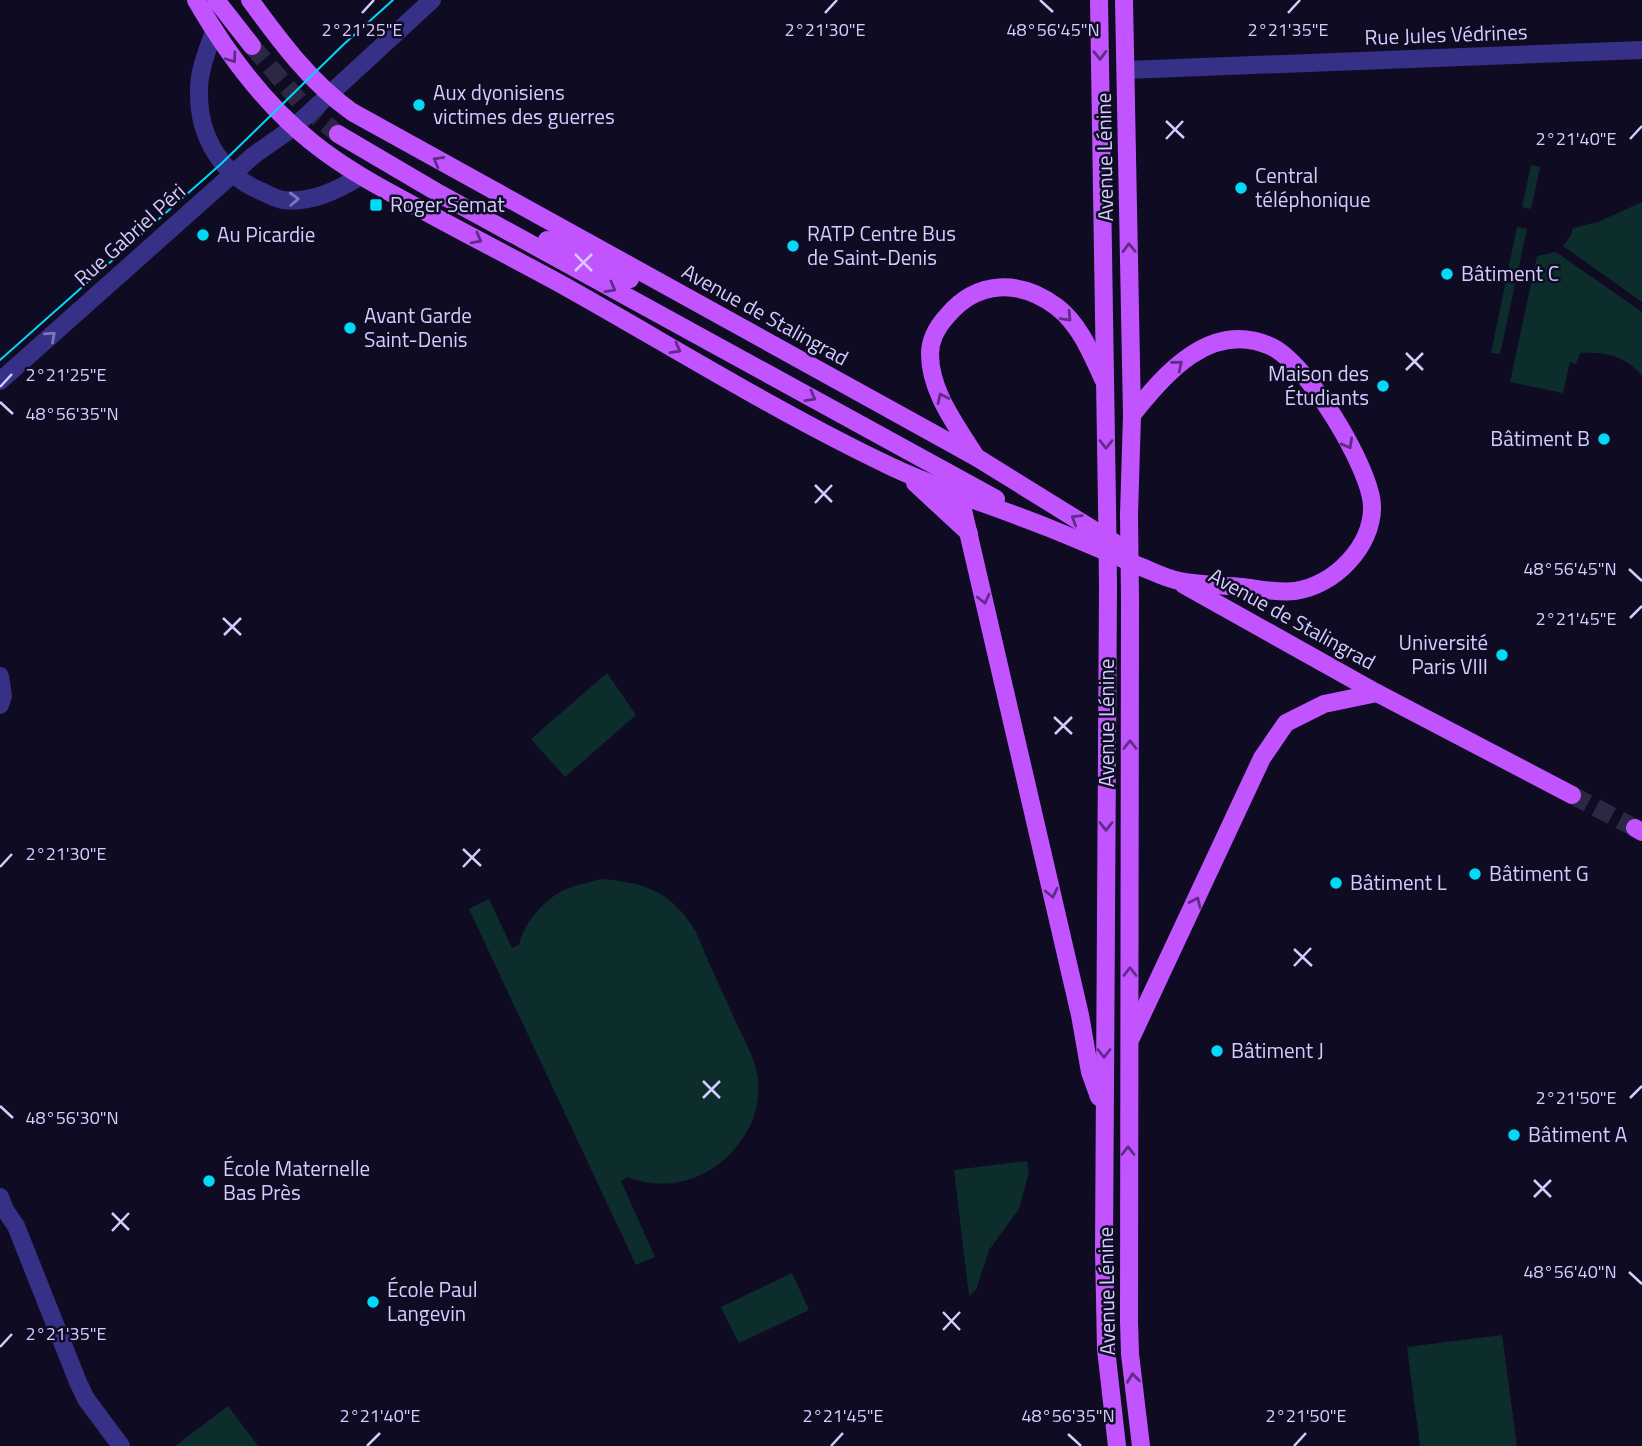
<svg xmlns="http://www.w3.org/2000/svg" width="1642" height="1446" viewBox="0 0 1642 1446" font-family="'Titillium Web',sans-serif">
<rect width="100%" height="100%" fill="#0f0b23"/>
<g fill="#0d2d2d">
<path d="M 1531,165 L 1540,167 L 1531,209 L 1522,207 Z"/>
<path d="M 1642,202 L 1642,302 L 1563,246 L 1570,237 L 1573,228 L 1598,222 Z"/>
<path d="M 1517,227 L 1527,229 L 1500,354 L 1491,353 Z"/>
<path d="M 1556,252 L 1642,312 L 1642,376 C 1624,355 1606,352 1580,353 L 1576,364 L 1570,362 L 1563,393 L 1510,382 L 1537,256 Z"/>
<path d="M 607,673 L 636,715 L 565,777 L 531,739 Z"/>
<path d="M 602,879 C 647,883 672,892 696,932 C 707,959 719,985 731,1011 C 738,1029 749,1046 755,1065 C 768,1106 744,1149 710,1170 C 685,1185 655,1188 628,1177 L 621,1181 L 655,1257 L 636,1265 L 469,909 L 489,899 L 512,948 L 519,945 C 524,922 547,896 569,888 C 580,884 591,882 602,879 Z"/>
<path d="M 1027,1161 L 1029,1172 L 1019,1209 L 989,1250 L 976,1290 L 969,1296 L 954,1170 Z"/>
<path d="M 792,1273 L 809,1310 L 739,1343 L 721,1307 Z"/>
<path d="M 1502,1335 L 1517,1446 L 1420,1446 L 1407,1347 Z"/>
<path d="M 228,1406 L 258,1446 L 175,1446 Z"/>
</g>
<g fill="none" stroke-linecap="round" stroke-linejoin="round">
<g stroke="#2c2844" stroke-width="18" stroke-dasharray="18 9" stroke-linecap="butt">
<path d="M 252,46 L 301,103 L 338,134"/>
<path d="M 1572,795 L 1635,828"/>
</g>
<g stroke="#363187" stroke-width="18">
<path d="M 214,31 C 207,52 198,72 199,94 C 199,137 222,176 263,192 C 269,195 276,199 283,200 C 311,203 336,191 359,177"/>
<path d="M 1126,70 L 1642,50"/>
<path d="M 0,676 L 3,696 L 0,705"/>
<path d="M 0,1197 L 5,1210 L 16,1226 L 78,1382 L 86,1399 L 121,1446"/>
</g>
<path stroke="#363187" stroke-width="18" d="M 0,381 L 254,155 L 294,127 L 432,0"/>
<g stroke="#c254ff" stroke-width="18">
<path d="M 196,0 C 227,54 264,104 313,143 C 348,171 387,191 426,212 C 470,236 515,259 559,283 C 670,345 778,413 892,467 C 943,491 997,507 1049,528 C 1079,540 1109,553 1139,566 C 1152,571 1166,579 1180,581 C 1200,585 1222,585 1242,587 C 1259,589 1278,593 1295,591 C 1334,586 1373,546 1372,506 C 1371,468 1306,361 1270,346 C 1211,320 1165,373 1132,415"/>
<path d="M 216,0 L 252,46"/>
<path d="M 250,0 C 280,41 310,82 352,112 L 976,457 L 1118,545"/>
<path d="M 1099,0 L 1107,504"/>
<path d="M 1124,0 L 1132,415 L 1129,515"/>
<path d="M 338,134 L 440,194 L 996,499"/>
<path d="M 547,240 L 630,279"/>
<path d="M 976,457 C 957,426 930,392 930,354 C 930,339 937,327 947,316 C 977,280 1020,279 1057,307 C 1080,325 1091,353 1103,379"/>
<path d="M 915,483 L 969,533"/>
<path d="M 951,490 L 963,510 L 1080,1015 L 1090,1072 L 1099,1097"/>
<path d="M 1184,585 L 1377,693 L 1572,795"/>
<path d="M 1108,586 L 1104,1250 L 1106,1349 L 1117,1446"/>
<path d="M 1130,598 L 1129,1321 L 1130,1354 L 1141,1446"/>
<path d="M 1635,828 L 1642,832"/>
<path d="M 1131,1038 L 1262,758 L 1286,723 L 1324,704 L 1377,693"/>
</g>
<path stroke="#00daf8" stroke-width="2" d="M 0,360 L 222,163 L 343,45 L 393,0"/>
<g stroke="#c254ff" stroke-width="18">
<path d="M 1107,504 L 1108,586"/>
<path d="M 1129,515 L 1130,598"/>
</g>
</g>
<defs><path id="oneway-chevron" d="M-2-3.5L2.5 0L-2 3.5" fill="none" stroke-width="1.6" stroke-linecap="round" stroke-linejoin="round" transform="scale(1.75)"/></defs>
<g stroke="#602c86">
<use href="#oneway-chevron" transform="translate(1100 55) rotate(89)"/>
<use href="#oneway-chevron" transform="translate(232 58) rotate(54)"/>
<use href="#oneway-chevron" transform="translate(438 161) rotate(-151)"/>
<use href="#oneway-chevron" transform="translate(477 239) rotate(28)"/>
<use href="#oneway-chevron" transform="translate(1129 248) rotate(-91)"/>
<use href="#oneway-chevron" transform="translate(611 288) rotate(29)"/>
<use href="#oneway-chevron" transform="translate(1067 317) rotate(47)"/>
<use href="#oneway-chevron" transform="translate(676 349) rotate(29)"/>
<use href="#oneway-chevron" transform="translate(1178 365) rotate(-39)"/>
<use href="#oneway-chevron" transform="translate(811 397) rotate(29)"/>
<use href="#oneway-chevron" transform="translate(942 398) rotate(-116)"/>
<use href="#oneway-chevron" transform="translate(1106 444) rotate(90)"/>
<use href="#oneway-chevron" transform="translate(1348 444) rotate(61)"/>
<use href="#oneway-chevron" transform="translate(1076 519) rotate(-148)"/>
<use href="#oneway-chevron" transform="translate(984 599) rotate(77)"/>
<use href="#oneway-chevron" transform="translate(1130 745) rotate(-90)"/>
<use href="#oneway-chevron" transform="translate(1106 826) rotate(90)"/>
<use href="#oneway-chevron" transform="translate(1052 893) rotate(77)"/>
<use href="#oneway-chevron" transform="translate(1196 902) rotate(-65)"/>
<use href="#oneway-chevron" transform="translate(1130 972) rotate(-90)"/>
<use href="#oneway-chevron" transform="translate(1104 1053) rotate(90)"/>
<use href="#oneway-chevron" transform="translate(1128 1151) rotate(-90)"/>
<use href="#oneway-chevron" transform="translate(1133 1378) rotate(-97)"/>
</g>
<g stroke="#7d77bd">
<use href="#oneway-chevron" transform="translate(294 199) rotate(-2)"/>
<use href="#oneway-chevron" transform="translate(51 336) rotate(-42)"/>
</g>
<path fill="none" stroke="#d3cdff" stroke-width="2.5" d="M 1040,0 L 1053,12M 362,13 L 374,0M 825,13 L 837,0M 1288,13 L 1300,0M 1166,121 L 1184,138M 1166,139 L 1183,121M 1630,139 L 1642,126M 575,254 L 592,271M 575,271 L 592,254M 1406,353 L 1423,370M 1406,370 L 1423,353M 0,387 L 12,374M 0,402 L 13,414M 815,485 L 832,502M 815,503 L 832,485M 1629,569 L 1642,581M 223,618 L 241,635M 1630,618 L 1642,606M 224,635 L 241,618M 1054,717 L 1072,734M 1055,734 L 1072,717M 463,849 L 481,866M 0,867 L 12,854M 463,867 L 480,849M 1294,949 L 1312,966M 1294,966 L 1311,948M 703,1081 L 720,1098M 703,1098 L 720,1081M 1630,1098 L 1642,1086M 0,1106 L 13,1118M 1534,1180 L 1551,1197M 1534,1197 L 1551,1180M 112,1213 L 129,1230M 112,1231 L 129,1213M 1629,1272 L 1642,1284M 943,1312 L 960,1330M 943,1330 L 960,1312M 0,1347 L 12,1334M 1068,1434 L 1081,1446M 367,1446 L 380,1433M 831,1446 L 843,1433M 1294,1446 L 1306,1433"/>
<g fill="#00daf8" stroke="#0f0b23" stroke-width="2.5">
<circle cx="419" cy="105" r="7"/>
<circle cx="1241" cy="188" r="7"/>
<rect x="369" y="198" width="14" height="14" rx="3.5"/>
<circle cx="203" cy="235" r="7"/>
<circle cx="793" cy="246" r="7"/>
<circle cx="1447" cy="274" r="7"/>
<circle cx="350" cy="328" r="7"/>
<circle cx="1383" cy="386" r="7"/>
<circle cx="1604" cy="439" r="7"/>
<circle cx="1502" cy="655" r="7"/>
<circle cx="1475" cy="874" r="7"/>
<circle cx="1336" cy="883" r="7"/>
<circle cx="1217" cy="1051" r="7"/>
<circle cx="1514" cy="1135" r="7"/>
<circle cx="209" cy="1181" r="7"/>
<circle cx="373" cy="1302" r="7"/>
</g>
<g text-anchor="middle" stroke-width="5" stroke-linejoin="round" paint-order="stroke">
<g font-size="21" fill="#d3cdff" stroke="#0f0b23">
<text transform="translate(1446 35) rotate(-2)" y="7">Rue Jules Védrines</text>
<text transform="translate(1105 157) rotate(-91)" y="7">Avenue Lénine</text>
<text transform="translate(130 235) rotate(-42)" y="7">Rue Gabriel Péri</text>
<text transform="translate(765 315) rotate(29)" y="7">Avenue de Stalingrad</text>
<text transform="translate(1292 619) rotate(29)" y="7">Avenue de Stalingrad</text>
<text transform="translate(1107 723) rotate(-90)" y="7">Avenue Lénine</text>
<text transform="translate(1107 1291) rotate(-91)" y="7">Avenue Lénine</text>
</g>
<g font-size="21" fill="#d3cdff" stroke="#0f0b23" text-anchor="start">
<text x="433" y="100">Aux dyonisiens<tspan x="433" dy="24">victimes des guerres</tspan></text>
<text x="1255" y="183">Central<tspan x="1255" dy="24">téléphonique</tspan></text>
<text x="390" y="212">Roger Semat</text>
<text x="807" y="241">RATP Centre Bus<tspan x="807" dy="24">de Saint-Denis</tspan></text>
<text x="217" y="242">Au Picardie</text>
<text x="1461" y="281">Bâtiment C</text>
<text x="364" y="323">Avant Garde<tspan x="364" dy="24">Saint-Denis</tspan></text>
<text x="1369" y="381" text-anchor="end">Maison des<tspan x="1369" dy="24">Étudiants</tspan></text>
<text x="1590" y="446" text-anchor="end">Bâtiment B</text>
<text x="1488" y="650" text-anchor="end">Université<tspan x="1488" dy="24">Paris VIII</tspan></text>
<text x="1489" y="881">Bâtiment G</text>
<text x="1350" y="890">Bâtiment L</text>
<text x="1231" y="1058">Bâtiment J</text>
<text x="1528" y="1142">Bâtiment A</text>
<text x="223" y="1176">École Maternelle<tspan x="223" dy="24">Bas Près</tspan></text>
<text x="387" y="1297">École Paul<tspan x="387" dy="24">Langevin</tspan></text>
</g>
</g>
<g font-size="18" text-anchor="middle" fill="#d3cdff" stroke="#0f0b23" stroke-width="5" stroke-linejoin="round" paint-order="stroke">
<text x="1053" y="36">48°56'45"N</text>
<text x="362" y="36">2°21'25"E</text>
<text x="825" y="36">2°21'30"E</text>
<text x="1288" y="36">2°21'35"E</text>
<text x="1576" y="145">2°21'40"E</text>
<text x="66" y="381">2°21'25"E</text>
<text x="72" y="420">48°56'35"N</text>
<text x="1570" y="575">48°56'45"N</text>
<text x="1576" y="625">2°21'45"E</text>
<text x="66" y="860">2°21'30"E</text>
<text x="1576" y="1104">2°21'50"E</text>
<text x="72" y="1124">48°56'30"N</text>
<text x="1570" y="1278">48°56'40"N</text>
<text x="66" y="1340">2°21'35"E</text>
<text x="380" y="1422">2°21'40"E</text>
<text x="843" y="1422">2°21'45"E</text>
<text x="1306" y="1422">2°21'50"E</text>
<text x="1068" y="1422">48°56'35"N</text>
</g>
</svg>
